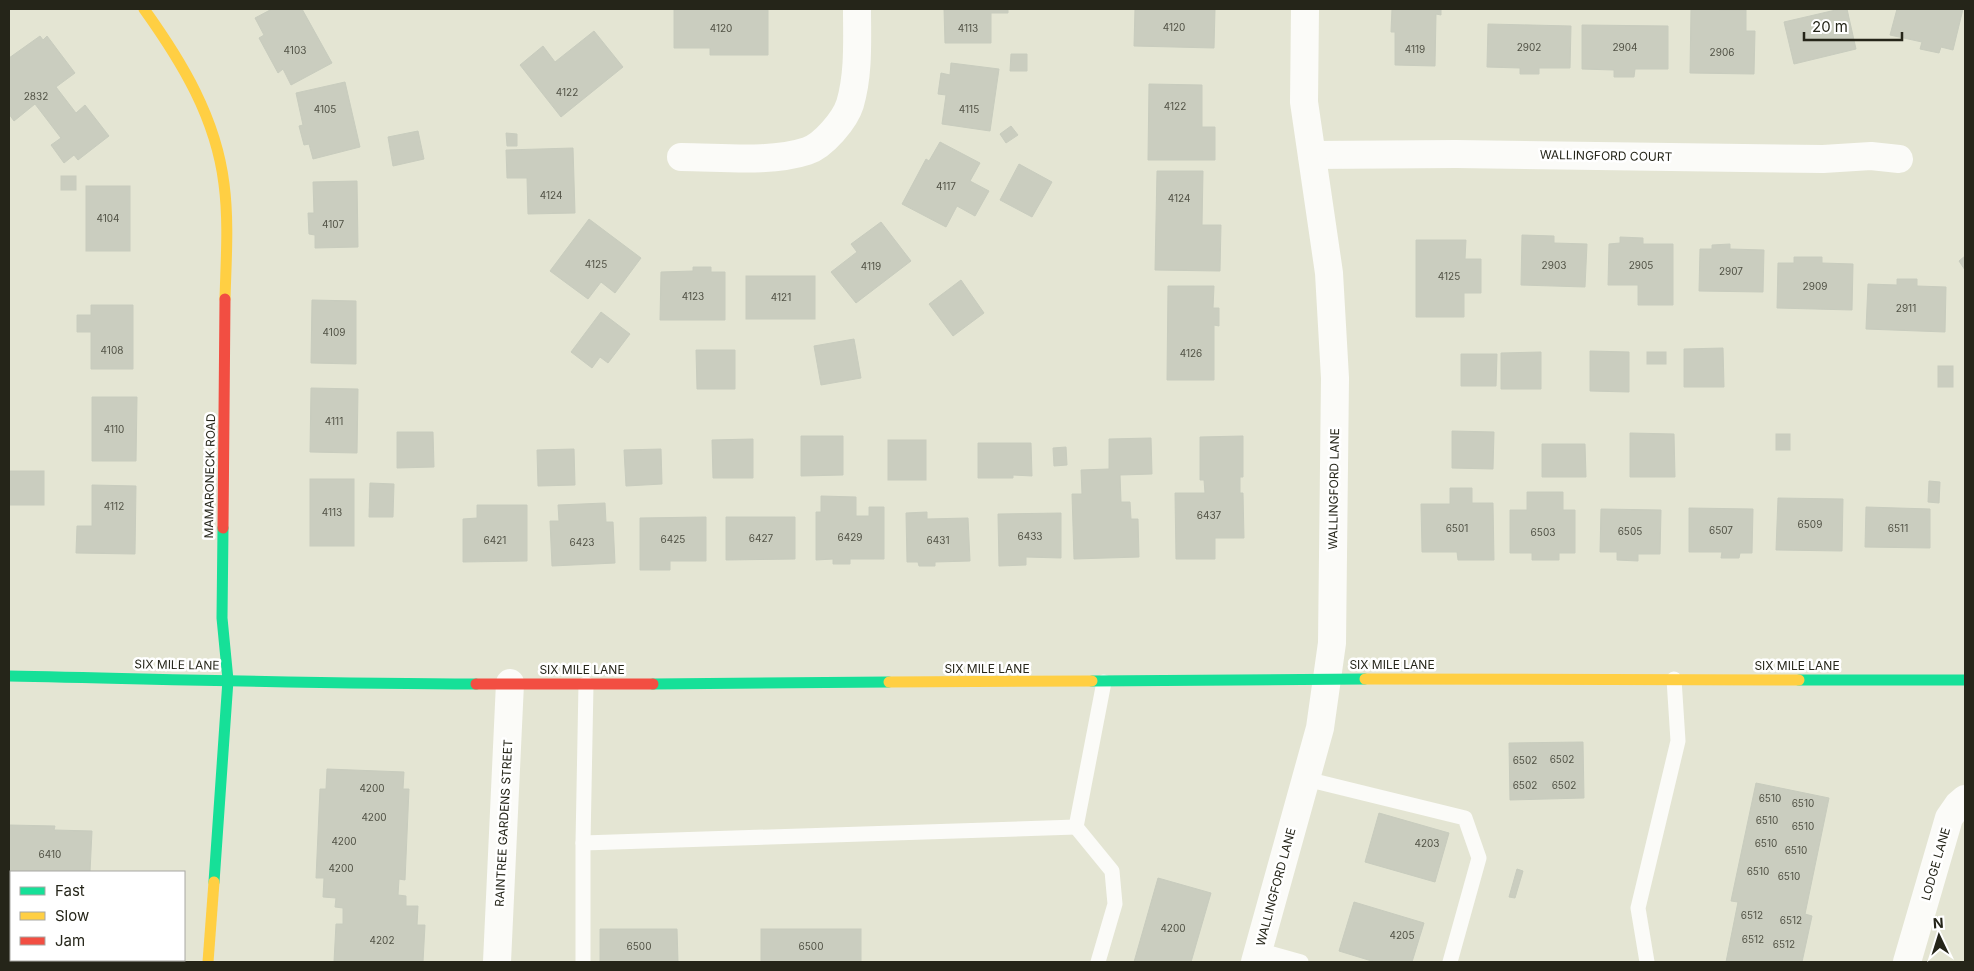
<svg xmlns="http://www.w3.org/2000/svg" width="1974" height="971" viewBox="0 0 1974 971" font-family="Inter,sans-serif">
<rect width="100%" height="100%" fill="#e4e5d3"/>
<g fill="#cacdbf" stroke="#c8ccbe">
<path d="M 272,9 L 302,9 L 332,63 L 291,85 L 283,69 L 278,73 L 259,38 L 264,35 L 255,18 Z"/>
<path d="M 674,9 L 768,9 L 768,55 L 710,55 L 710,48 L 674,48 Z"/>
<path d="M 937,9 L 1008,9 L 1008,13 L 991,13 L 991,43 L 945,43 L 944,9 Z"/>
<path d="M 1135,9 L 1215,9 L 1214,48 L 1134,46 Z"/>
<path d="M 1392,9 L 1441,9 L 1441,15 L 1436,14 L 1435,66 L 1395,65 L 1395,32 L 1391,32 Z"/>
<path d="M 1691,9 L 1746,10 L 1746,31 L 1755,31 L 1754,74 L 1690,73 Z"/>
<path d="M 1840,9 L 1847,9 L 1856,49 L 1794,64 L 1784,22 Z"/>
<path d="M 1897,9 L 1963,9 L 1953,50 L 1941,47 L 1939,53 L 1920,49 L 1922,42 L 1890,35 Z"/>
<path d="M 1488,24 L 1571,26 L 1570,68 L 1539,68 L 1539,74 L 1520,74 L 1520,68 L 1487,67 Z"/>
<path d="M 1582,25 L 1668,26 L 1668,69 L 1635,69 L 1634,77 L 1614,77 L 1614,70 L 1582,69 Z"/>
<path d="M 594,31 L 623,67 L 561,117 L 520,65 L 543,46 L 555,62 Z"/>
<path d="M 40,36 L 43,40 L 47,36 L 75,73 L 56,87 L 76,113 L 85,105 L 109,136 L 78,160 L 74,155 L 64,163 L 51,145 L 61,138 L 35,104 L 14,121 L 9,114 L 9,58 Z"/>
<path d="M 1011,54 L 1027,54 L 1027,71 L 1010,71 Z"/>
<path d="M 951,63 L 999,69 L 990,131 L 942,124 L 946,95 L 938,94 L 941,73 L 950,75 Z"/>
<path d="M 345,82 L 360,147 L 313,159 L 309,144 L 304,145 L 299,126 L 303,125 L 296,93 Z"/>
<path d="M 1149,84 L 1202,85 L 1202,127 L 1215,127 L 1215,160 L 1148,160 Z"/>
<path d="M 1011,126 L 1018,135 L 1006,143 L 1000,134 Z"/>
<path d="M 418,131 L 424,159 L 393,166 L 388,137 Z"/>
<path d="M 506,133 L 517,134 L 517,146 L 507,146 Z"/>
<path d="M 940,142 L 980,163 L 970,181 L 989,191 L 975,216 L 957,206 L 946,227 L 902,204 L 926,159 L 929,161 Z"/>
<path d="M 573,148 L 575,213 L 528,214 L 527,178 L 507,178 L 506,150 Z"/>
<path d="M 1019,164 L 1052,182 L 1032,217 L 1000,200 Z"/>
<path d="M 1157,171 L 1203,171 L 1202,225 L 1221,225 L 1220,271 L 1155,270 Z"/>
<rect x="61" y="176" width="15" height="14"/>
<path d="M 357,181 L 358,247 L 315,248 L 315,235 L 309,234 L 308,213 L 314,213 L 313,182 Z"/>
<rect x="86" y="186" width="44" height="65"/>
<path d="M 589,219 L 641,258 L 615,293 L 601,282 L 588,299 L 550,271 Z"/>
<path d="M 881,222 L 911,261 L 856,303 L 831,272 L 857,252 L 851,244 Z"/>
<path d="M 1522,235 L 1554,236 L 1554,243 L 1587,244 L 1585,287 L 1521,285 Z"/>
<path d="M 1620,237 L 1643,238 L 1643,244 L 1673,244 L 1673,305 L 1638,305 L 1638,285 L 1608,285 L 1609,244 L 1620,243 Z"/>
<path d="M 1416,240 L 1466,240 L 1465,259 L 1481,259 L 1481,293 L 1464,293 L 1464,317 L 1416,317 Z"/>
<path d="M 1730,244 L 1730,249 L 1764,250 L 1763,292 L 1699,291 L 1700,249 L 1712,249 L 1712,245 Z"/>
<path d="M 1965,256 L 1965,270 L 1959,261 Z"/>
<path d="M 1794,257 L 1822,257 L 1822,263 L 1853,264 L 1852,310 L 1777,308 L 1778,263 L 1794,263 Z"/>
<path d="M 693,267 L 711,267 L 711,272 L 725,272 L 725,320 L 660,320 L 661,272 L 693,271 Z"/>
<rect x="746" y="276" width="69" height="43"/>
<path d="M 1897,279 L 1917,279 L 1917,286 L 1946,287 L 1945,332 L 1866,329 L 1868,284 L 1897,285 Z"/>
<path d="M 961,280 L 984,313 L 953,336 L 929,304 Z"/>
<path d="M 1168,286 L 1214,286 L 1213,308 L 1219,308 L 1219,326 L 1214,325 L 1214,380 L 1167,380 Z"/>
<path d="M 312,300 L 356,301 L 356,364 L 311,363 Z"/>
<path d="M 91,305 L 133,305 L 133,369 L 91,369 L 91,332 L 77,332 L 77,315 L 91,315 Z"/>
<path d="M 601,312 L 630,334 L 608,363 L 600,357 L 592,368 L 571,352 Z"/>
<path d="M 854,339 L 861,378 L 821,385 L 814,346 Z"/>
<path d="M 1723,348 L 1724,387 L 1684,387 L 1684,349 Z"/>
<path d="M 696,350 L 735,350 L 735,389 L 697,389 Z"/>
<path d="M 1590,351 L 1629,352 L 1629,392 L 1590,391 Z"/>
<path d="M 1541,352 L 1541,389 L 1501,389 L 1501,353 Z"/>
<rect x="1647" y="352" width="19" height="12"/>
<path d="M 1461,354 L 1497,354 L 1496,386 L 1461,386 Z"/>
<rect x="1938" y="366" width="15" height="21"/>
<path d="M 311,388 L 358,389 L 357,453 L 310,452 Z"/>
<path d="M 92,397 L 137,397 L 136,461 L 92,461 Z"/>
<path d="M 1452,431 L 1494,432 L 1493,469 L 1452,468 Z"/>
<path d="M 397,432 L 433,432 L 434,467 L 397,468 Z"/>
<path d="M 1630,433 L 1674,434 L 1675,477 L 1630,477 Z"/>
<rect x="1776" y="434" width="14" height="16"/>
<path d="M 801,436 L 843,436 L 843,475 L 801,476 Z"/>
<path d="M 1243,436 L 1243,477 L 1240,477 L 1240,493 L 1243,493 L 1244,538 L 1215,538 L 1215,559 L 1176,559 L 1175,493 L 1205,493 L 1204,480 L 1200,480 L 1200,437 Z"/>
<path d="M 1151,438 L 1152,474 L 1120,475 L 1121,502 L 1130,502 L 1131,519 L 1138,519 L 1139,557 L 1074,559 L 1072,494 L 1082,494 L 1081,470 L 1109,469 L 1109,439 Z"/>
<path d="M 753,439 L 753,478 L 713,478 L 712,440 Z"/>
<rect x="888" y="440" width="38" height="40"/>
<path d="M 978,443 L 1031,443 L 1032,476 L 1013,475 L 1013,478 L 978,478 Z"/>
<path d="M 1542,444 L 1585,444 L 1586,477 L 1542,477 Z"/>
<path d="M 1066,447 L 1067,465 L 1054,466 L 1053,448 Z"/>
<path d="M 574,449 L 575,485 L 538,486 L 537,450 Z"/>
<path d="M 661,449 L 662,484 L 626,486 L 624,450 Z"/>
<rect x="9" y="471" width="35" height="34"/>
<rect x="310" y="479" width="44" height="67"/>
<path d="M 1929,481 L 1940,482 L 1939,503 L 1928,502 Z"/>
<path d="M 370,483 L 394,484 L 393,517 L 369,517 Z"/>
<path d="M 92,485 L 136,486 L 135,554 L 76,553 L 77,526 L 92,526 Z"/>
<path d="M 1450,488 L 1472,488 L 1472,503 L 1493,503 L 1494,560 L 1458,560 L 1457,552 L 1422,552 L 1421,504 L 1450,504 Z"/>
<path d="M 1527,492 L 1563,492 L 1563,510 L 1575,510 L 1575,553 L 1559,553 L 1559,560 L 1532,560 L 1532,553 L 1510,553 L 1510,510 L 1527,510 Z"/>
<path d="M 821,496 L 856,497 L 856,516 L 869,516 L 869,507 L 884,507 L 884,559 L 850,559 L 850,564 L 833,564 L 833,559 L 816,560 L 816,512 L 821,512 Z"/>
<path d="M 1778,498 L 1843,499 L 1842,551 L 1776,550 Z"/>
<path d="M 605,503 L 606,522 L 613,522 L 615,563 L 552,566 L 550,521 L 559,521 L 558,505 Z"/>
<path d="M 477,505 L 527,505 L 527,561 L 463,562 L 463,519 L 477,518 Z"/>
<path d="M 1866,507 L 1930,509 L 1930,548 L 1865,547 Z"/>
<path d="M 1689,508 L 1753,509 L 1752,553 L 1740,553 L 1739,558 L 1721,558 L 1722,552 L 1689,552 Z"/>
<path d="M 1601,509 L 1661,510 L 1660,554 L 1638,554 L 1638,561 L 1617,560 L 1617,552 L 1600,552 Z"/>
<path d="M 927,512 L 927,519 L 968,518 L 970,561 L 935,562 L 935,566 L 919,566 L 918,562 L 907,562 L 906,513 Z"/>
<path d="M 1061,513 L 1061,558 L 1026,557 L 1026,565 L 999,566 L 998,514 Z"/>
<path d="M 706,517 L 706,561 L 670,561 L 670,570 L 640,570 L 640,518 Z"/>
<path d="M 726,517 L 795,517 L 795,559 L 726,560 Z"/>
<path d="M 1583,742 L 1584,798 L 1510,800 L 1509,743 Z"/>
<path d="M 327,769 L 404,772 L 403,789 L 409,789 L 405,880 L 399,879 L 398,895 L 406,896 L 406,906 L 418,906 L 417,925 L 425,925 L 423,962 L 334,962 L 336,924 L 343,924 L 343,908 L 335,907 L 336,898 L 323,897 L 324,878 L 316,878 L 320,789 L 326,789 Z"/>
<path d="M 1756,783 L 1829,798 L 1805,914 L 1812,916 L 1802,962 L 1726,962 L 1738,902 L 1731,901 Z"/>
<path d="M 1379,813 L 1449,833 L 1435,882 L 1365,862 Z"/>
<path d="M 9,825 L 55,826 L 54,830 L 92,831 L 90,872 L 11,872 L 11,902 L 9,902 Z"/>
<path d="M 1517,869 L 1523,871 L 1515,898 L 1509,897 Z"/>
<path d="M 1158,878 L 1211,893 L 1191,962 L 1134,962 Z"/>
<path d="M 1354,902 L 1424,923 L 1412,962 L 1375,962 L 1339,951 Z"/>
<path d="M 600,929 L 677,929 L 678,962 L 600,962 Z"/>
<rect x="761" y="929" width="100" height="33"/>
</g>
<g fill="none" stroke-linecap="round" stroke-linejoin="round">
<g stroke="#fbfbf8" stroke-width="15">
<path d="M 1306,779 L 1465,818 L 1479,858 L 1450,962"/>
<path d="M 1076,827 L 1112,871 L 1115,904 L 1098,962"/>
<path d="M 1076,827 L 1104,682"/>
<path d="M 583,843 L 1076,827"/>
<path d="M 1258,950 L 1301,962"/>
<path d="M 583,962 L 583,843 L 586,684"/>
<path d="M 1647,962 L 1638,908 L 1678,741 L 1674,679"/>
</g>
<g stroke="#fbfbf8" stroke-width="28">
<path d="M 1312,155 L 1456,154 L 1823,159 L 1871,156 L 1899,159"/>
<path d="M 681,157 C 720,157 771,163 807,151 C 823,146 845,120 850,104 C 859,73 857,40 857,9"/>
<path d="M 497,962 L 510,683"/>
<path d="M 1255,962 L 1320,728 L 1332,643 L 1335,378 L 1329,273 L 1304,102 L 1305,9"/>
<path d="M 1907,962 L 1949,818 L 1958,805 L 1965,799"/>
</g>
<g stroke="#16e098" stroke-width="11">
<path d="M 9,676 C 165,679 320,684 476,684"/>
<path d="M 1799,680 L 1965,680"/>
<path d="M 1092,681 L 1365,679"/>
<path d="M 653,684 L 889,682"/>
<path d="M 214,882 L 228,680 L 222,618 L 223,528"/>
</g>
<g stroke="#ffcf43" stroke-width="11">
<path d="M 144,9 C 182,62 216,118 224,184 C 229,222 226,261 225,299"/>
<path d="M 1365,679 L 1799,680"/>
<path d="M 889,682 L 1092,681"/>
<path d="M 208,962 L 214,882"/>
</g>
<g stroke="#f24e42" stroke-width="11">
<path d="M 223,528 L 225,299"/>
<path d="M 476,684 L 653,684"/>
</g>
</g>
<g text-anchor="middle" stroke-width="5" stroke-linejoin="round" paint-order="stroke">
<g font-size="10" fill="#515245">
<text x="1174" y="31">4120</text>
<text x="721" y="32">4120</text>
<text x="968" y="32">4113</text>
<text x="1529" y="51">2902</text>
<text x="1625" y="51">2904</text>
<text x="1415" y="53">4119</text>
<text x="295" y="54">4103</text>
<text x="1722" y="56">2906</text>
<text x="567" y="96">4122</text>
<text x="36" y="100">2832</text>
<text x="1175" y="110">4122</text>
<text x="325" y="113">4105</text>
<text x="969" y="113">4115</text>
<text x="946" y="190">4117</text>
<text x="551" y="199">4124</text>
<text x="1179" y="202">4124</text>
<text x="108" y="222">4104</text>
<text x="333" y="228">4107</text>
<text x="596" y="268">4125</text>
<text x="1554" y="269">2903</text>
<text x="1641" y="269">2905</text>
<text x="871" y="270">4119</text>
<text x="1731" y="275">2907</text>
<text x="1449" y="280">4125</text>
<text x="1815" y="290">2909</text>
<text x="693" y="300">4123</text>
<text x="781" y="301">4121</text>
<text x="1906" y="312">2911</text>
<text x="334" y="336">4109</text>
<text x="112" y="354">4108</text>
<text x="1191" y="357">4126</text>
<text x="334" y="425">4111</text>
<text x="114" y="433">4110</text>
<text x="114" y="510">4112</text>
<text x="332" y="516">4113</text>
<text x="1209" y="519">6437</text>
<text x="1810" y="528">6509</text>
<text x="1457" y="532">6501</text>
<text x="1898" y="532">6511</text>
<text x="1721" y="534">6507</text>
<text x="1630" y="535">6505</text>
<text x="1543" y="536">6503</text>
<text x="1030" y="540">6433</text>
<text x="850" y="541">6429</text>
<text x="761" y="542">6427</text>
<text x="673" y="543">6425</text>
<text x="495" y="544">6421</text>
<text x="938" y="544">6431</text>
<text x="582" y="546">6423</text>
<text x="1562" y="763">6502</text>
<text x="1525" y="764">6502</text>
<text x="1525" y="789">6502</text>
<text x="1564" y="789">6502</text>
<text x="372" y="792">4200</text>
<text x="1770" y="802">6510</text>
<text x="1803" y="807">6510</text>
<text x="374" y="821">4200</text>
<text x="1767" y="824">6510</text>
<text x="1803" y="830">6510</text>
<text x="344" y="845">4200</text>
<text x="1427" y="847">4203</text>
<text x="1766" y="847">6510</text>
<text x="1796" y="854">6510</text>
<text x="50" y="858">6410</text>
<text x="341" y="872">4200</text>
<text x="1758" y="875">6510</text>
<text x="1789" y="880">6510</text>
<text x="1752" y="919">6512</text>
<text x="1791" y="924">6512</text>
<text x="1173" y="932">4200</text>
<text x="1402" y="939">4205</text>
<text x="1753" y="943">6512</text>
<text x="382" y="944">4202</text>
<text x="1784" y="948">6512</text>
<text x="639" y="950">6500</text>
<text x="811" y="950">6500</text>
</g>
<g font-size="12" fill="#252519" stroke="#fff">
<text transform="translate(1606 156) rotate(1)" y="4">WALLINGFORD COURT</text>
<text transform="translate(210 476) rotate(-89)" y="4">MAMARONECK ROAD</text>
<text transform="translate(1334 489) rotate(-89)" y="4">WALLINGFORD LANE</text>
<text transform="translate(177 665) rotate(1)" y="4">SIX MILE LANE</text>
<text x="1392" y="669">SIX MILE LANE</text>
<text x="1797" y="670">SIX MILE LANE</text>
<text x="987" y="673">SIX MILE LANE</text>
<text x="582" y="674">SIX MILE LANE</text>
<text transform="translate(504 823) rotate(-87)" y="4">RAINTREE GARDENS STREET</text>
<text transform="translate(1936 864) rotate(-74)" y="4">LODGE LANE</text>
<text transform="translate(1276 887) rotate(-75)" y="4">WALLINGFORD LANE</text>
</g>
</g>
<rect width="1974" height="971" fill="none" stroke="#252519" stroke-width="20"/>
<rect x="10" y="871" width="175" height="90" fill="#ffffff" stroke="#a8a8a3"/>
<rect x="20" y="887" width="25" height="8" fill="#16e098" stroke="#a8a8a3"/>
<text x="55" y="896" font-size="15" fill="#252519">Fast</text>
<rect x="20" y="912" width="25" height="8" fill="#ffcf43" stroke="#a8a8a3"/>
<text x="55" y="921" font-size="15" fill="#252519">Slow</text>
<rect x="20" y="937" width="25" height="8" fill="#f24e42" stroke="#a8a8a3"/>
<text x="55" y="946" font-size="15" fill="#252519">Jam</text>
<g transform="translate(1939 936) rotate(356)" stroke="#ffffff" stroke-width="4" paint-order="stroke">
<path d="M0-4L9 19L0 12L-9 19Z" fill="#252519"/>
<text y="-8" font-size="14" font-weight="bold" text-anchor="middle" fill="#252519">N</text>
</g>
<path d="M1804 32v8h98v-8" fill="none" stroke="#252519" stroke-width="2.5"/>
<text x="1812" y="32" font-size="15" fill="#252519" stroke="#ffffff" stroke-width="4" paint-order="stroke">20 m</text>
</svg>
